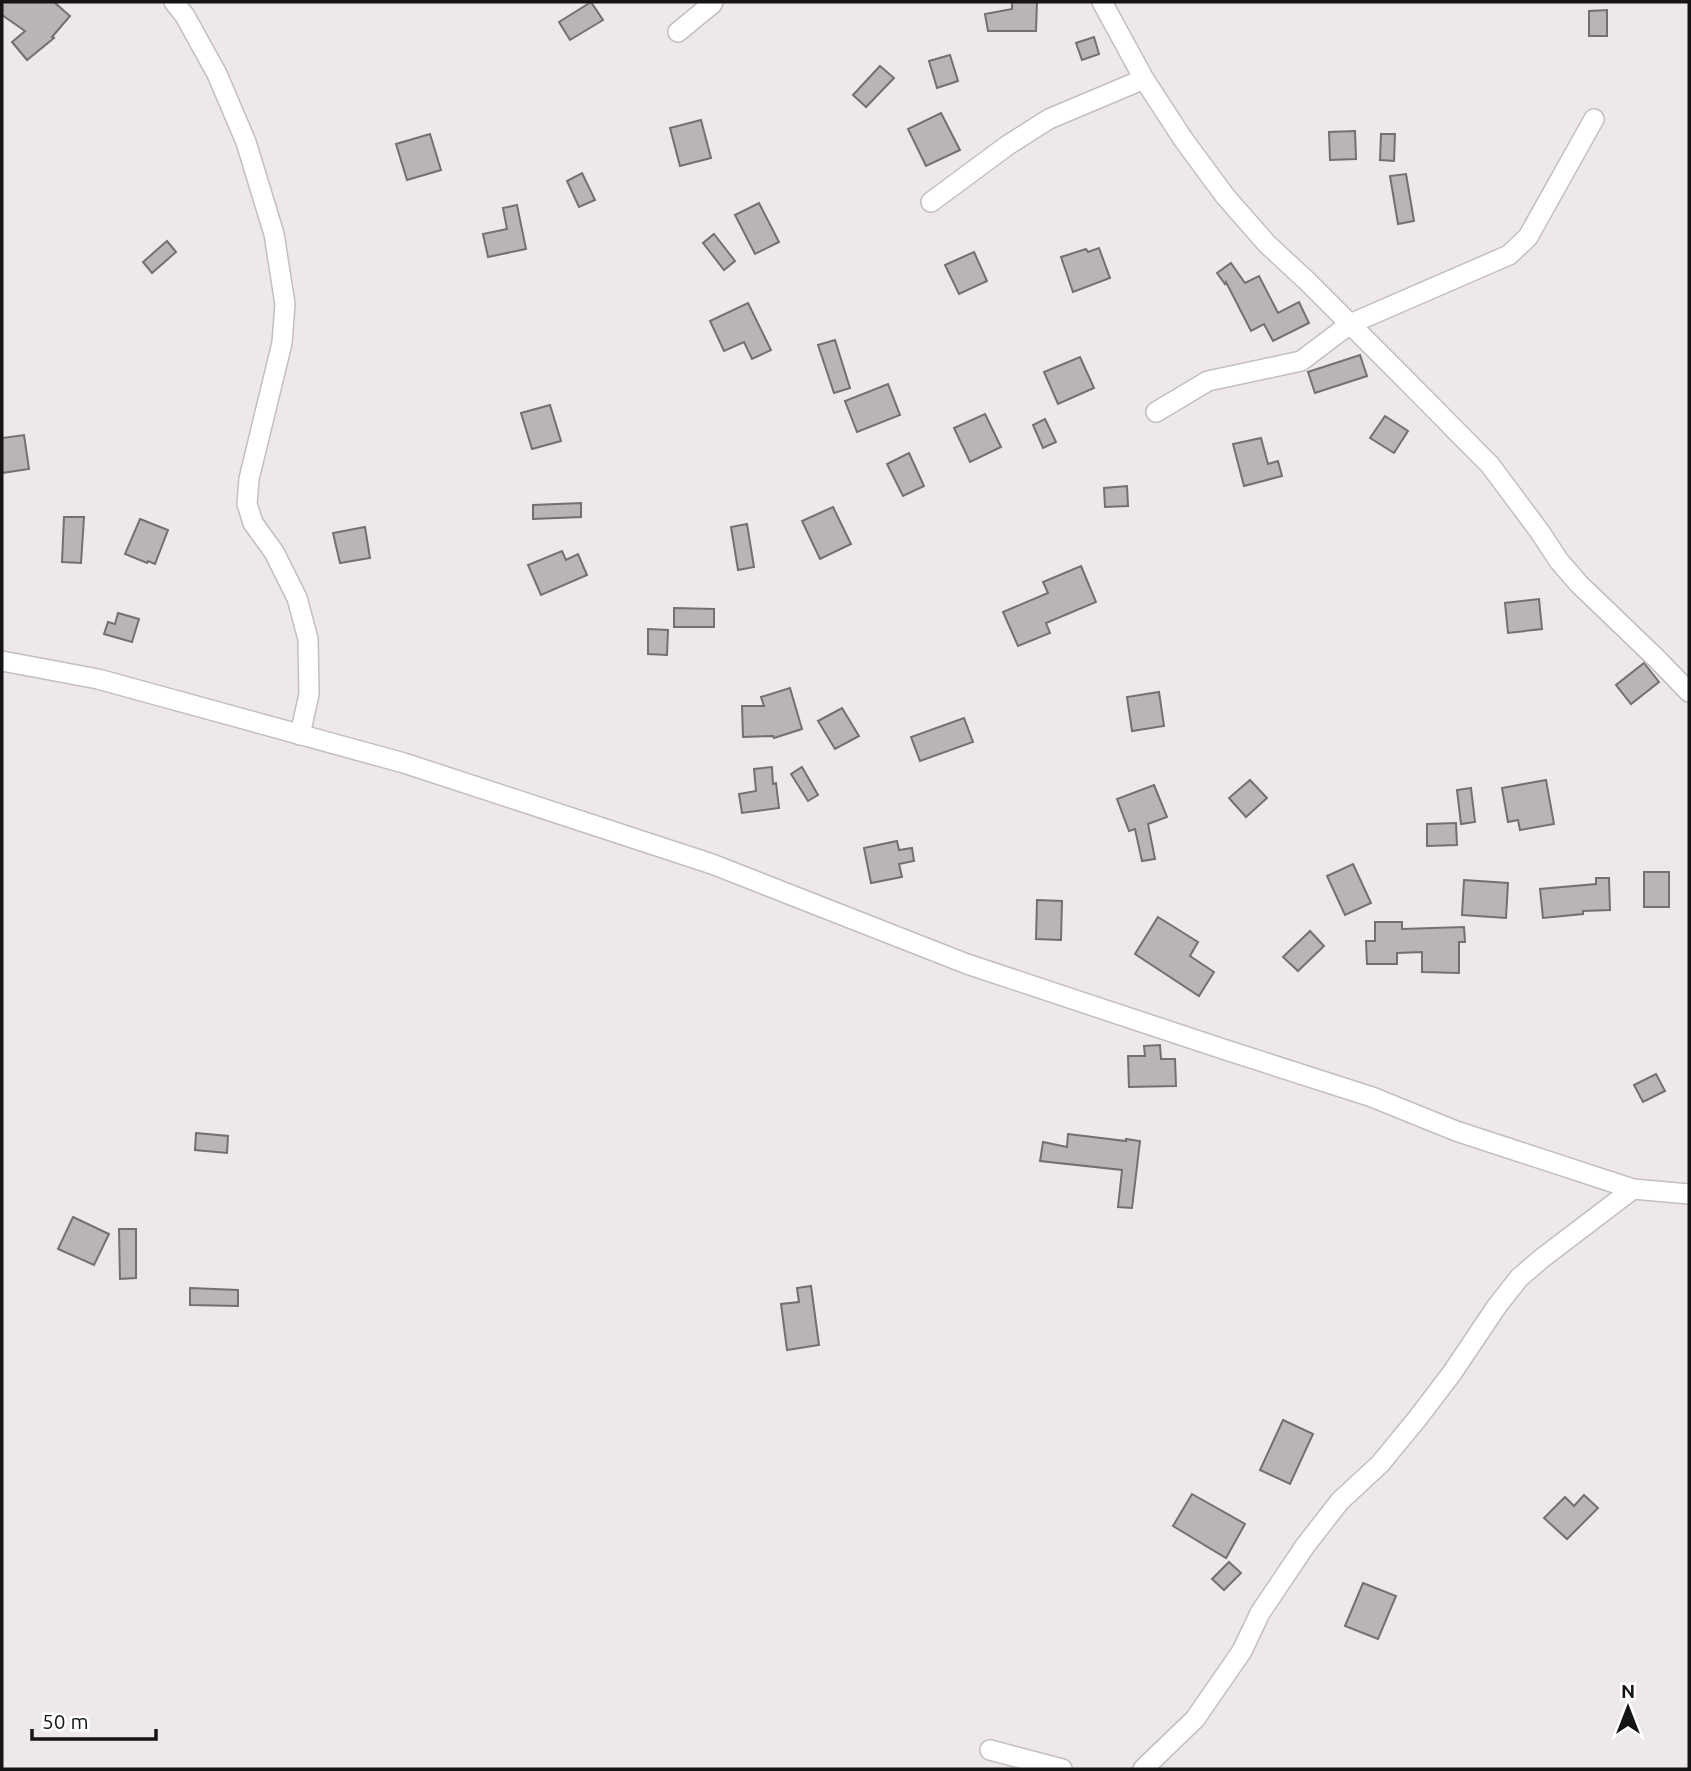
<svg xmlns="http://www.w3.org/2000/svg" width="1691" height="1771" viewBox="0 0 1691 1771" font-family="Ubuntu,sans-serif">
<rect width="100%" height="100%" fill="#eee8e9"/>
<g fill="#b9b4b5" stroke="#746f70" stroke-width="2">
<path d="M 2,2 L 54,2 L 70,16 L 52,37 L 54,38 L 27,60 L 12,42 L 25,31 L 2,15 Z"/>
<path d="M 591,2 L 603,20 L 570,40 L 559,22 Z"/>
<path d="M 1012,2 L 1037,2 L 1036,31 L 988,31 L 985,14 L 1012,9 Z"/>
<path d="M 1607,10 L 1607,36 L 1589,36 L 1589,11 Z"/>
<path d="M 1094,37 L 1099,54 L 1082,60 L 1076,43 Z"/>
<path d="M 950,55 L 958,81 L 937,88 L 929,61 Z"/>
<path d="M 880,66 L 894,78 L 866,107 L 853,95 Z"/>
<path d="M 941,113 L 960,150 L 926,166 L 908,129 Z"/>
<path d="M 701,120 L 711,158 L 680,166 L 670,128 Z"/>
<path d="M 1355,131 L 1356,159 L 1330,160 L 1329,132 Z"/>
<path d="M 430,134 L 441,170 L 407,180 L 396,144 Z"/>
<path d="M 1381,134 L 1395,134 L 1394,161 L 1380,160 Z"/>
<path d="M 582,173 L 595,200 L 579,207 L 567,181 Z"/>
<path d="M 1406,174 L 1414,221 L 1398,224 L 1390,176 Z"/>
<path d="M 759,203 L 779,242 L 755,254 L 735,215 Z"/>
<path d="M 517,205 L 526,249 L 488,257 L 483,234 L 507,229 L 503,208 Z"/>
<path d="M 714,234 L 735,261 L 724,270 L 703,243 Z"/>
<path d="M 167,241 L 176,252 L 152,273 L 143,262 Z"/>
<path d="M 1099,248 L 1110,278 L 1073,292 L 1061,257 L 1086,249 L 1088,252 Z"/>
<path d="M 974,252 L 987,281 L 959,294 L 945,265 Z"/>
<path d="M 1231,263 L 1245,283 L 1259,276 L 1278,313 L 1299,302 L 1309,323 L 1273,341 L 1264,324 L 1251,331 L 1226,282 L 1225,284 L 1217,273 Z"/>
<path d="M 748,303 L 771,350 L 752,359 L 744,342 L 724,351 L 710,321 Z"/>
<path d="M 835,340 L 850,388 L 834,393 L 818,345 Z"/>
<path d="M 1360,355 L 1367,376 L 1315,393 L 1308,372 Z"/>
<path d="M 1080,357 L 1094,388 L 1058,404 L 1044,372 Z"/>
<path d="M 888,384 L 900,415 L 857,432 L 845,401 Z"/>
<path d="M 550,405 L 561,441 L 532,449 L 521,413 Z"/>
<path d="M 985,414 L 1001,447 L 970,462 L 954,428 Z"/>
<path d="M 1385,416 L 1408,431 L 1394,453 L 1370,438 Z"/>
<path d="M 1045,419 L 1056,442 L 1043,448 L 1033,425 Z"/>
<path d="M 24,435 L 29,469 L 2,473 L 2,438 Z"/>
<path d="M 1261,438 L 1268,464 L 1278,461 L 1282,476 L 1244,486 L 1233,444 Z"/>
<path d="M 909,453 L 924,486 L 903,496 L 887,464 Z"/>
<path d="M 1127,486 L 1128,506 L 1105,507 L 1104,488 Z"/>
<path d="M 581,503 L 581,517 L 533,519 L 533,505 Z"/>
<path d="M 833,507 L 851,544 L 820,559 L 802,521 Z"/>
<path d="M 64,517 L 84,517 L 81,563 L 62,562 Z"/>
<path d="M 140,519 L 168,530 L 155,564 L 148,561 L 147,563 L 125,554 Z"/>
<path d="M 747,524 L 754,567 L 738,570 L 731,527 Z"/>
<path d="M 365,527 L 370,558 L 340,563 L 333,533 Z"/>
<path d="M 562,551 L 566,560 L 578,554 L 587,575 L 541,595 L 528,565 Z"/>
<path d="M 1081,566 L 1096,602 L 1046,623 L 1050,633 L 1018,646 L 1003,612 L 1048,593 L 1043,582 Z"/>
<path d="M 1539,599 L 1542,629 L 1508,633 L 1505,603 Z"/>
<path d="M 674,608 L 714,609 L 714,627 L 674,627 Z"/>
<path d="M 118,613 L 139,619 L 132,642 L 104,634 L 108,622 L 115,624 Z"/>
<path d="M 648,629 L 668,630 L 667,655 L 648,654 Z"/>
<path d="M 1644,663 L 1659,682 L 1631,704 L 1616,685 Z"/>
<path d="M 790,688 L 802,729 L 774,738 L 773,736 L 743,737 L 742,706 L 764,706 L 761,697 Z"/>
<path d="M 1159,692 L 1164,726 L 1132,731 L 1127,697 Z"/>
<path d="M 842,708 L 859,736 L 835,749 L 818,721 Z"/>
<path d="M 964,718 L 973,742 L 920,761 L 911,737 Z"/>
<path d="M 772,767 L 773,784 L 776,783 L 779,808 L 742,813 L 739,794 L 756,791 L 754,769 Z"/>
<path d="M 802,767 L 818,795 L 808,801 L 791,774 Z"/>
<path d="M 1250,780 L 1267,798 L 1246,817 L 1229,798 Z"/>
<path d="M 1546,780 L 1554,824 L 1520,830 L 1518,820 L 1508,822 L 1502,788 Z"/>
<path d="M 1154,785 L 1167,817 L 1148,824 L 1155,859 L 1142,861 L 1135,829 L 1129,831 L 1117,799 Z"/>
<path d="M 1471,788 L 1475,822 L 1461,824 L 1457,790 Z"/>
<path d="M 1456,823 L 1457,845 L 1427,846 L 1427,824 Z"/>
<path d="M 897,841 L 899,850 L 912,848 L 914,861 L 899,864 L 902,877 L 871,883 L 864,848 Z"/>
<path d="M 1353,864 L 1371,903 L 1345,915 L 1327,876 Z"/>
<rect x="1644" y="872" width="25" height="35"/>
<path d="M 1596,878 L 1609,878 L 1610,910 L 1583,911 L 1583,914 L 1543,918 L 1540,889 L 1596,884 Z"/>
<path d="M 1464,880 L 1508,883 L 1506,918 L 1462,915 Z"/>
<path d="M 1037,900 L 1062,901 L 1061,940 L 1036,939 Z"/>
<path d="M 1158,917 L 1198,942 L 1190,956 L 1214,972 L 1199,996 L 1135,954 Z"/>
<path d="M 1375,922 L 1402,922 L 1402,929 L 1464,927 L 1465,942 L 1459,942 L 1459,973 L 1422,972 L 1422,952 L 1397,953 L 1397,964 L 1367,964 L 1366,941 L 1375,941 Z"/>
<path d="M 1310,931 L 1324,946 L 1298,971 L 1283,957 Z"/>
<path d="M 1160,1045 L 1161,1059 L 1175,1059 L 1176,1086 L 1129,1087 L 1128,1056 L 1145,1056 L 1144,1046 Z"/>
<path d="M 1656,1074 L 1665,1091 L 1643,1102 L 1634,1085 Z"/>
<path d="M 196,1133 L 228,1136 L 227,1153 L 195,1150 Z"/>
<path d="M 1068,1134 L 1126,1141 L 1126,1139 L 1140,1141 L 1132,1208 L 1118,1207 L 1122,1170 L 1040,1161 L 1043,1142 L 1067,1147 Z"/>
<path d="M 73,1217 L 109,1234 L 94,1265 L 58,1249 Z"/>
<path d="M 119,1229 L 136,1229 L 136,1278 L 120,1279 Z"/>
<path d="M 811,1286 L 819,1345 L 787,1350 L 781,1304 L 799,1302 L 797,1288 Z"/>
<path d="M 190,1288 L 238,1290 L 238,1306 L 190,1305 Z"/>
<path d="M 1283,1420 L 1313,1434 L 1290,1484 L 1260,1470 Z"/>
<path d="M 1192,1494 L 1245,1524 L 1226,1558 L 1173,1526 Z"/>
<path d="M 1584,1495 L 1598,1508 L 1567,1539 L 1544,1518 L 1565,1497 L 1574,1506 Z"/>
<path d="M 1229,1562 L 1241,1573 L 1224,1590 L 1212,1579 Z"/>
<path d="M 1363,1583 L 1396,1596 L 1378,1639 L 1345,1626 Z"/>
</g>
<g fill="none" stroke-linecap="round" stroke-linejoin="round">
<defs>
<g id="minor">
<path d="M 174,2 L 185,16 L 217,74 L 246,142 L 274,234 L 285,304 L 282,343 L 249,479 L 247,504 L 253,523 L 274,552 L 297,598 L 308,639 L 309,694 L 300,735"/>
<path d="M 1102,2 L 1144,79 L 1183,139 L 1225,196 L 1267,244 L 1307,281 L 1404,378 L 1490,465 L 1540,532 L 1559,561 L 1579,584 L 1656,658 L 1689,692"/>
<path d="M 678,32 L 712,4 L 713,2"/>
<path d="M 931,202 L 1008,145 L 1049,119 L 1144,79"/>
<path d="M 1156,412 L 1208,381 L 1301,361 L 1350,324 L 1509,255 L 1528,237 L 1594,119"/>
<path d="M 2,661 L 98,679 L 404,763 L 712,864 L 967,964 L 1226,1050 L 1372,1097 L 1456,1131 L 1633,1189 L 1689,1194"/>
<path d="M 990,1750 L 1062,1769"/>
<path d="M 1143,1769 L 1195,1719 L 1242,1651 L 1260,1613 L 1305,1546 L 1340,1501 L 1380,1464 L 1417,1419 L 1452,1373 L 1497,1306 L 1519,1278 L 1541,1259 L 1633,1189"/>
</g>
</defs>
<use href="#minor" stroke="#c3bebf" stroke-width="22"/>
<use href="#minor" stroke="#fff" stroke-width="19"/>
</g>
<rect width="1691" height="1771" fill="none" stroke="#161415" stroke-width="7"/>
<g transform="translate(1628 1708)" stroke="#ffffff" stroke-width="5" paint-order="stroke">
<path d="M0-5L12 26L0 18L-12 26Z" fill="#161415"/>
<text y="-10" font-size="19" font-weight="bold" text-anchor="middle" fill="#161415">N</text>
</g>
<path d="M32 1729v10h124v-10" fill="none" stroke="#161415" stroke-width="3.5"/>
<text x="42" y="1729" font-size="21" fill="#161415" stroke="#ffffff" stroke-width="5" paint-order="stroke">50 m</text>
</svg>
